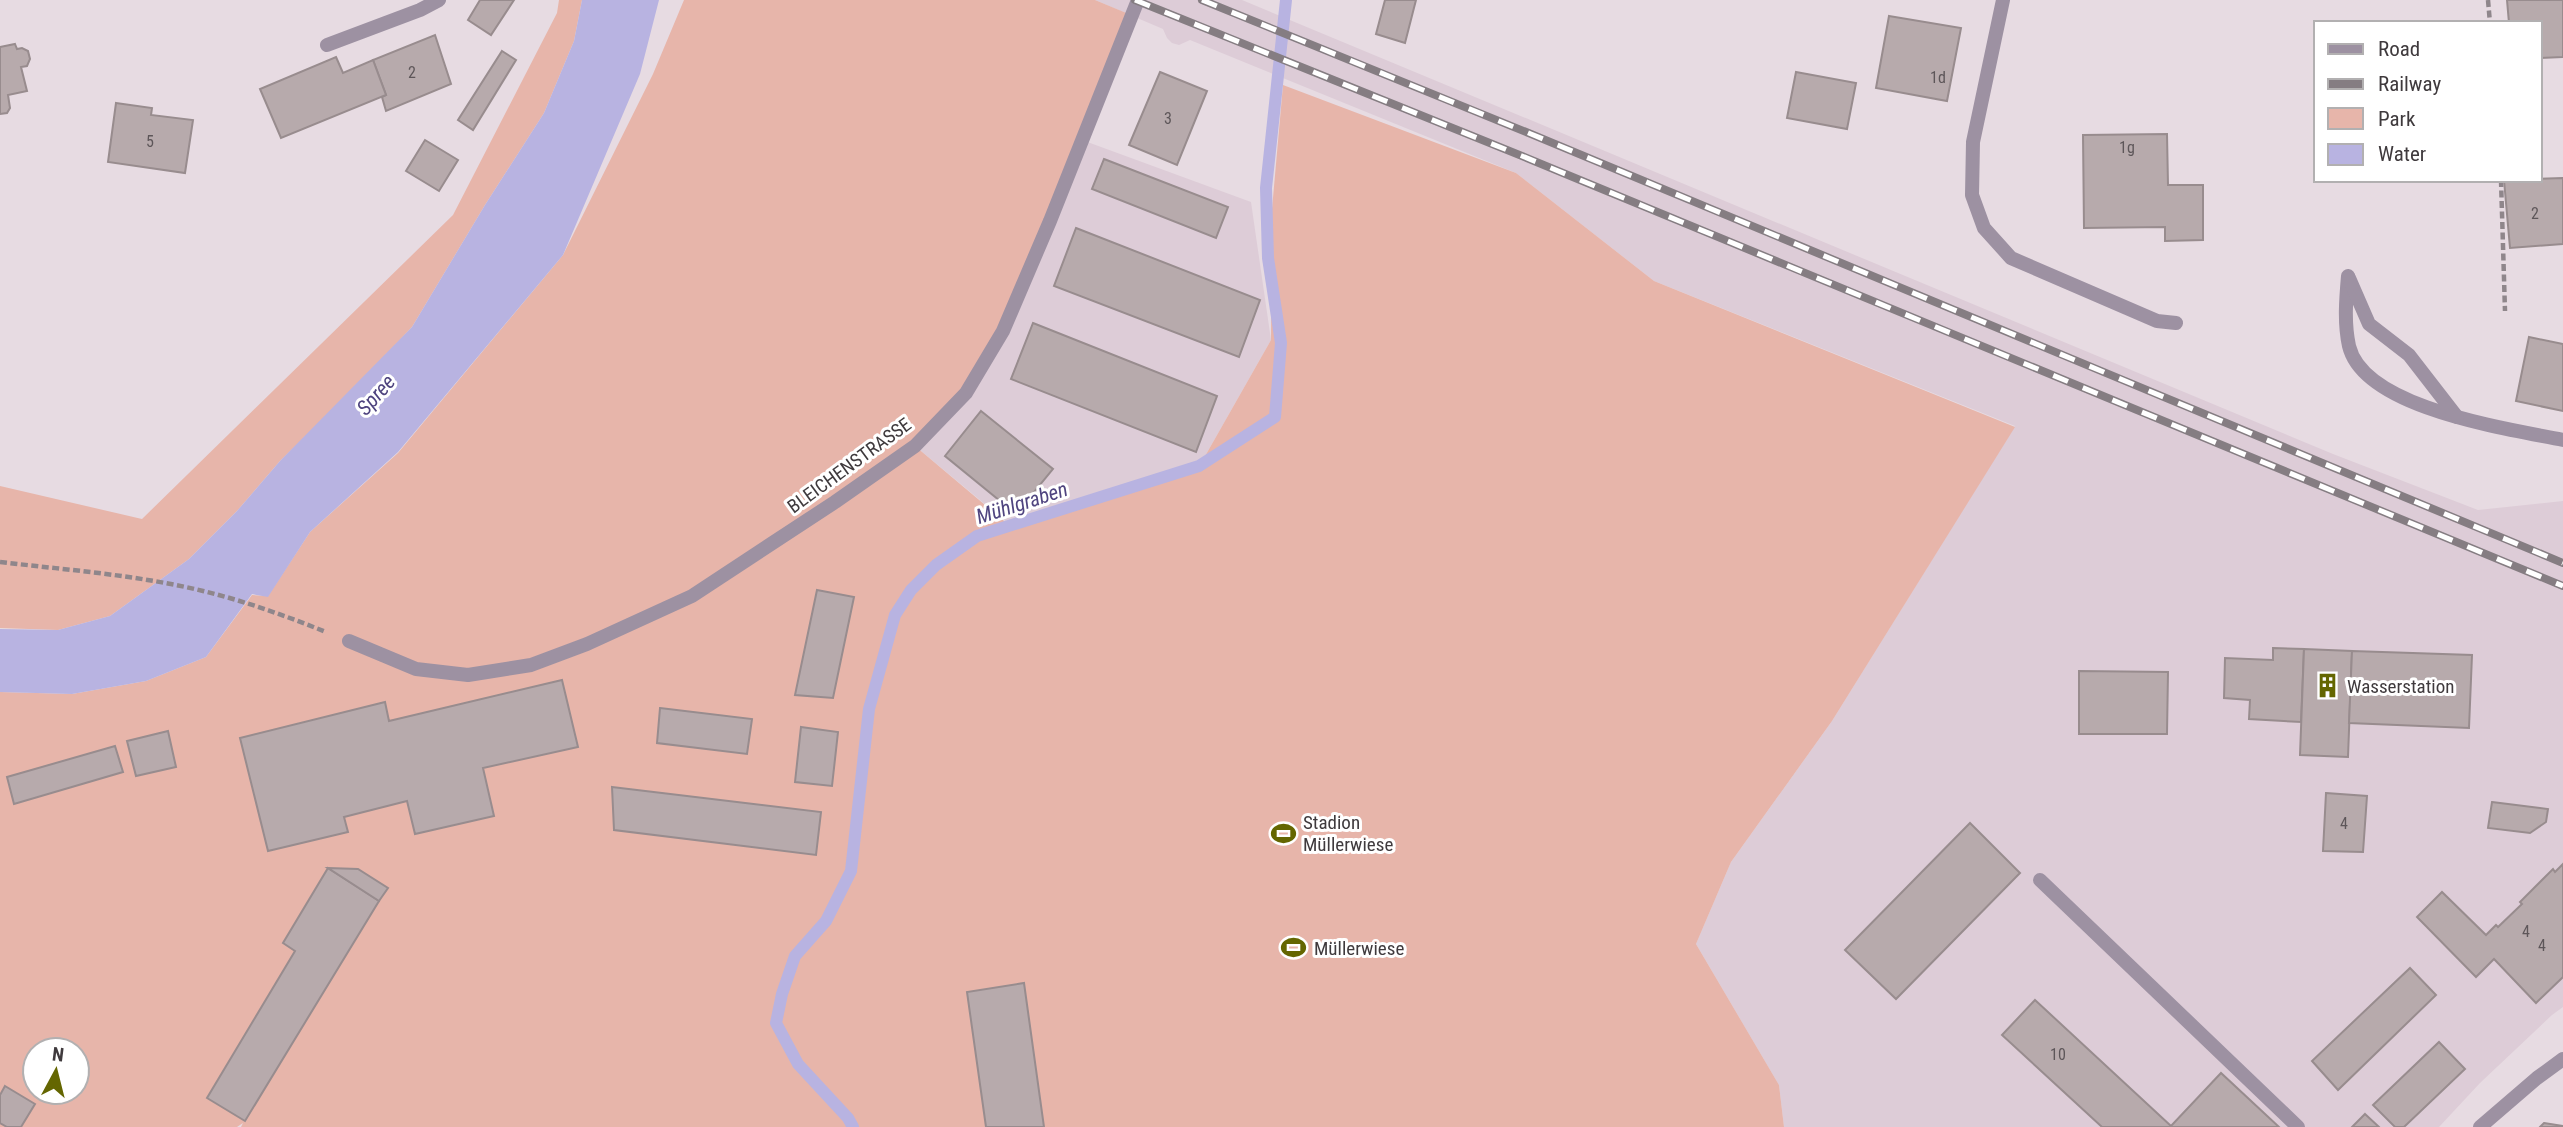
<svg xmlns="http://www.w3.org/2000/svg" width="2563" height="1127" viewBox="0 0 2563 1127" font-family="'Roboto Condensed',sans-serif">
<rect width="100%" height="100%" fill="#e7dbe2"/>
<g fill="#ddccd7">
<path d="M 1095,0 L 1242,0 L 2333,454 L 2478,510 L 2563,501 L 2563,1007 L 2552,1015 L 2480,1083 L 2439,1127 L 1784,1127 L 1779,1085 L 1696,944 L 1731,862 L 1832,721 L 2015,426 L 1654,281 L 1516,173 L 1190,40 L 1179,45 L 1172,43 L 1167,38 L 1163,29 Z"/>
<path d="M 1082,140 L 1251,202 L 1271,340 L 1200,465 L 1010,525 L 915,446 Z"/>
</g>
<g fill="#e7b5aa" fill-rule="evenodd">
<path d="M 559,0 L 582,0 L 574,41 L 544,113 L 485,205 L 412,327 L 343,400 L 280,461 L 237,511 L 189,559 L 110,616 L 58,630 L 0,628 L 0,486 L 142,519 L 453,215 L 557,13 Z"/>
<path d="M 684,0 L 1095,0 L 1131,15 L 1050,221 L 966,393 L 915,446 L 1010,526 L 1200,465 L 1271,340 L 1272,209 L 1283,85 L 1516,173 L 1654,281 L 2015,427 L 1832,721 L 1731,862 L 1696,944 L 1779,1085 L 1784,1127 L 241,1127 L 243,1123 L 237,1127 L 0,1127 L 0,692 L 72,694 L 146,681 L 206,657 L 252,595 L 268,596 L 310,532 L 398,453 L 563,255 L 653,74 ZM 35,1050 L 77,1050 L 77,1092 L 35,1092 Z"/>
</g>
<path fill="#b8b3e1" d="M 582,0 L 659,0 L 640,74 L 563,255 L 398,452 L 310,532 L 268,597 L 252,594 L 206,657 L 146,681 L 72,694 L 0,692 L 0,629 L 58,630 L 110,616 L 189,559 L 237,511 L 280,461 L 412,327 L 485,205 L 544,113 L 574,41 Z"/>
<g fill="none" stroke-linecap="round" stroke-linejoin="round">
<path stroke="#b8b3e1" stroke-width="12" d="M 853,1127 L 848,1118 L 798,1064 L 776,1023 L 782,994 L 795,956 L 826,921 L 851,871 L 869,709 L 895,615 L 911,590 L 936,565 L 977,536 L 1199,466 L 1275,417 L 1281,343 L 1268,258 L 1266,188 L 1286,0"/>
</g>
<g fill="#b7aaac" stroke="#988c8e" stroke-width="2">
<path d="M 480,0 L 514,0 L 491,35 L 468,20 Z"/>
<path d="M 1385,0 L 1416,0 L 1405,43 L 1376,34 Z"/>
<path d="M 2507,0 L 2563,0 L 2563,57 L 2540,58 L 2540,23 L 2509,23 Z"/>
<path d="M 1889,16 L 1961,28 L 1947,101 L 1876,88 Z"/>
<path d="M 435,35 L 451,84 L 386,111 L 382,97 L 386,95 L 373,60 Z"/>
<path d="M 15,44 L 17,49 L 22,48 L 28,51 L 30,59 L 27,66 L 21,67 L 27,91 L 8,95 L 10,108 L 7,113 L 0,114 L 0,47 Z"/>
<path d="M 502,51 L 516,60 L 473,130 L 458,120 Z"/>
<path d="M 336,57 L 343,73 L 373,60 L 386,95 L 281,138 L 260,89 Z"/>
<path d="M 1160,72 L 1207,91 L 1177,165 L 1129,145 Z"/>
<path d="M 1796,72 L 1856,83 L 1847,129 L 1787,118 Z"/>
<path d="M 116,103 L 152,108 L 151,115 L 193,120 L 185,173 L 108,162 Z"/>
<path d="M 2167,134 L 2168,185 L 2203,185 L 2203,240 L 2165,241 L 2165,227 L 2084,228 L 2083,135 Z"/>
<path d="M 425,140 L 458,160 L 439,191 L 406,171 Z"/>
<path d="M 1104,159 L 1228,207 L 1216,238 L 1092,189 Z"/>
<path d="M 2563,178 L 2563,244 L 2510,248 L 2504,180 Z"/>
<path d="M 1076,228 L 1260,300 L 1239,357 L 1054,286 Z"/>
<path d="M 1033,323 L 1217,396 L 1196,452 L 1011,379 Z"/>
<path d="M 2529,337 L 2563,344 L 2563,411 L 2516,401 Z"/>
<path d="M 981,411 L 1053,469 L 1016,514 L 945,456 Z"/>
<path d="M 817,590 L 854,597 L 833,698 L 795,695 Z"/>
<path d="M 2273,648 L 2304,649 L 2301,722 L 2249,719 L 2250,700 L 2224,698 L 2225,658 L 2273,660 Z"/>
<path d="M 2304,649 L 2352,651 L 2348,757 L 2300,755 Z"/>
<path d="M 2352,651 L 2472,655 L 2469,728 L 2349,723 Z"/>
<path d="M 2079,671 L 2168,672 L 2167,734 L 2079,734 Z"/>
<path d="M 562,680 L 578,747 L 483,768 L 494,816 L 415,834 L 407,801 L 344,817 L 348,832 L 268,851 L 240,738 L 385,702 L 389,721 Z"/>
<path d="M 660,708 L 752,719 L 747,754 L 657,743 Z"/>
<path d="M 801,727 L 838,732 L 832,786 L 795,782 Z"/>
<path d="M 168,731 L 176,767 L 136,776 L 127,741 Z"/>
<path d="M 115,746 L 123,772 L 14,804 L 7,777 Z"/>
<path d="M 612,787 L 821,812 L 816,855 L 614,830 Z"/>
<path d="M 2326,793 L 2367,796 L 2363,852 L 2323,851 Z"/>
<path d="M 2492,802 L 2548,809 L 2546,822 L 2530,833 L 2488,828 Z"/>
<path d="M 1970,823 L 2020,873 L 1896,999 L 1845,950 Z"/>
<path d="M 2563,864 L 2563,977 L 2536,1003 L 2494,959 L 2476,977 L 2417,917 L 2442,892 L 2486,935 L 2496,925 L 2498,927 L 2522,904 L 2520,902 L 2553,869 L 2555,872 Z"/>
<path d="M 328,868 L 379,901 L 245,1121 L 207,1098 L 295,951 L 283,943 Z"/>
<path d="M 328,868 L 358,869 L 388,888 L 379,901 Z"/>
<path d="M 2410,968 L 2436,995 L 2338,1090 L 2312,1061 Z"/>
<path d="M 1024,983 L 1044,1127 L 986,1127 L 967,992 Z"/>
<path d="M 2035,1000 L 2171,1126 L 2221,1073 L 2279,1127 L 2102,1127 L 2002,1035 Z"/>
<path d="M 2439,1042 L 2465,1069 L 2404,1127 L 2395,1127 L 2373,1105 Z"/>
<path d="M 5,1086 L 35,1104 L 21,1127 L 7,1127 L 0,1123 L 0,1095 Z"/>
<path d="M 2365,1114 L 2379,1127 L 2352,1127 Z"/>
<path d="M 2544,1123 L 2563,1126 L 2563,1127 L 2540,1127 Z"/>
</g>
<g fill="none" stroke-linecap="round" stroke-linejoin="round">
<g stroke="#8f868b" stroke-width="4.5" stroke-dasharray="7 3.5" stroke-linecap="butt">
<path d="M 2488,0 L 2490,23"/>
<path d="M 2501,180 L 2505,311"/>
<path d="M 0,562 C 68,570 137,575 203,591 C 245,601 286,616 326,632"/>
</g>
<g stroke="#9d91a2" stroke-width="14">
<path d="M 2003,0 L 1973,142 L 1972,195 L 1984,228 L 2011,258 L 2157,321 L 2176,323"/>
<path d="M 2348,276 C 2346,299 2344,323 2349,346 C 2364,409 2510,429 2563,440"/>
<path d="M 2349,278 L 2369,324 L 2409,355 L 2457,417"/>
<path d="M 2040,880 L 2298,1127"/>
</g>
<g stroke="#9d91a2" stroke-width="14">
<path d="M 327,45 L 420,10 L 439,0"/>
<path d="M 349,641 L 416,669 L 468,675 L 531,665 L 587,644 L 692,596 L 835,502 L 915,446 L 966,393 L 1003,331 L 1050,221 L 1138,0"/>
<path d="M 2480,1127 L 2537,1078 L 2563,1059"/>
</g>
<defs>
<g id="rail">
<path d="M 1135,0 L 1522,156 L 2563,586"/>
<path d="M 1202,0 L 1531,134 L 2563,563"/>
</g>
</defs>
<use href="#rail" stroke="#857d82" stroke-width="8"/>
<use href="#rail" stroke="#fff" stroke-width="5" stroke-dasharray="16" stroke-linecap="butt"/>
</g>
<defs>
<symbol id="building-bare" viewBox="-9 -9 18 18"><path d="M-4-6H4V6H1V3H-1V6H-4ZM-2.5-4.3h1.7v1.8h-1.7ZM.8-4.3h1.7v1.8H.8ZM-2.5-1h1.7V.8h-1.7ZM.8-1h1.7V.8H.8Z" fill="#646601" stroke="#fff" stroke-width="2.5" paint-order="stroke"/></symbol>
<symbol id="stadium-bare" viewBox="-9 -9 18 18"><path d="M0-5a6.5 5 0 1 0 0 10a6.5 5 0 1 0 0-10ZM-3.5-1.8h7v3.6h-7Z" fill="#646601" stroke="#fff" stroke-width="2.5" paint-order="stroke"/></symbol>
</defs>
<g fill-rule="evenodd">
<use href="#building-bare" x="2310" y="668" width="35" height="35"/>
<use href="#stadium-bare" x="1266" y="816" width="35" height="35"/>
<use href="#stadium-bare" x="1276" y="930" width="35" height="35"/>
</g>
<g text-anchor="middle" stroke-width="6" stroke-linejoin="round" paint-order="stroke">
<g font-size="16" fill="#5d5659">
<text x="412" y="78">2</text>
<text x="1938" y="83">1d</text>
<text x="1168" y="124">3</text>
<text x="150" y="147">5</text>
<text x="2127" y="153">1g</text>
<text x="2535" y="219">2</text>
<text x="2344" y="829">4</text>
<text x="2526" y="937">4</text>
<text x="2542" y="951">4</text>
<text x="2058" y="1060">10</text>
</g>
<g font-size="19" fill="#3f3a3d" stroke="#fff">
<text transform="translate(849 465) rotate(-36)" y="7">BLEICHENSTRASSE</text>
</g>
<g font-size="19" fill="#3f3a3d" stroke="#fff" text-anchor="start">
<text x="2347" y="693">Wasserstation</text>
<text x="1303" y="829">Stadion<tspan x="1303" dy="22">Müllerwiese</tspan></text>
<text x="1314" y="955">Müllerwiese</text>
</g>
<g font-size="21" font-style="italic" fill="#4f447f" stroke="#fff">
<text transform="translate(376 395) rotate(-48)" y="7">Spree</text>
<text transform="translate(1022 503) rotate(-18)" y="7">Mühlgraben</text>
</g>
</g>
<rect x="2314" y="21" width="228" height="161" fill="#ffffff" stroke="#b2b0b1" stroke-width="2"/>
<rect x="2328" y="44" width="35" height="10" fill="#9d91a2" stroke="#b2b0b1" stroke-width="2"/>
<text x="2378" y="56" font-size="21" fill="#3f3a3d">Road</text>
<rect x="2328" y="79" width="35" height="10" fill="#857d82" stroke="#b2b0b1" stroke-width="2"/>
<text x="2378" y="91" font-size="21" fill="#3f3a3d">Railway</text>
<rect x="2328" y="108" width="35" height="21" fill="#e7b5aa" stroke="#b2b0b1" stroke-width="2"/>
<text x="2378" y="126" font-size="21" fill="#3f3a3d">Park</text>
<rect x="2328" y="144" width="35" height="21" fill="#b8b3e1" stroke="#b2b0b1" stroke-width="2"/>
<text x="2378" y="161" font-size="21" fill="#3f3a3d">Water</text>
<g transform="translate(56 1071) rotate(7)"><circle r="33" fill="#ffffff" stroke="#b2b0b1" stroke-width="2"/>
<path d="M0-5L12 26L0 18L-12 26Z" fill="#646601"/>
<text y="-10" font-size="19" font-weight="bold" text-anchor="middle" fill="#3f3a3d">N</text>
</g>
</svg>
